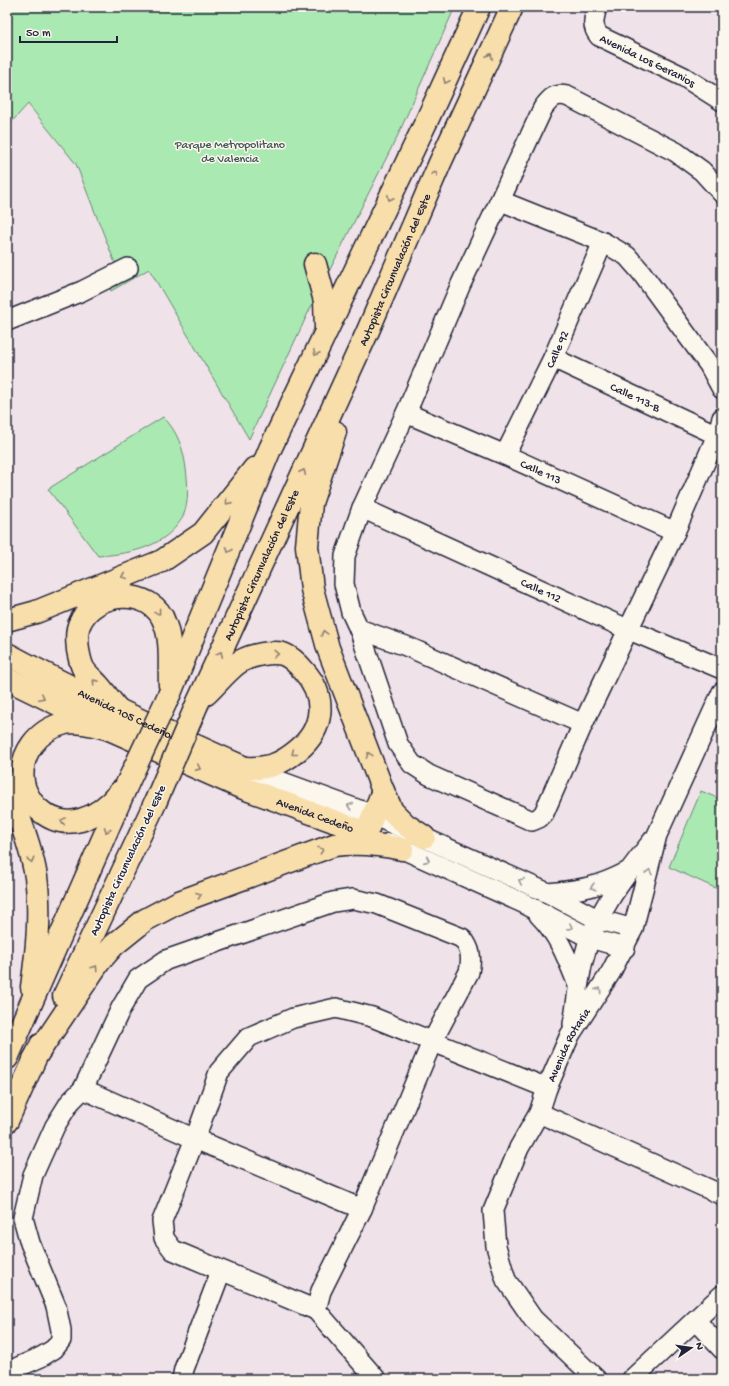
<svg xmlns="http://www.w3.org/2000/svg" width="729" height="1386" viewBox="0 0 729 1386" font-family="'Gochi Hand',sans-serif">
<rect width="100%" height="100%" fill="#efe2e8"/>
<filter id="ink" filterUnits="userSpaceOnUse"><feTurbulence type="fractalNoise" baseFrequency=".025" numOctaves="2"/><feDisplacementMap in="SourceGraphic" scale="8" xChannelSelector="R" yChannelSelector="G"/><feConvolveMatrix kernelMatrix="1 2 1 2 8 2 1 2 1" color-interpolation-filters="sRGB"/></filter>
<g filter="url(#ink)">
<g fill="#aae9b1" stroke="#668676">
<path d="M 9,7 L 455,7 L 398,135 L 308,313 L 249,439 L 149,269 L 111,291 L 103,272 L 115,263 L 76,164 L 28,104 L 7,127 L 7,11 Z"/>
<path d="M 163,417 C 177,430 184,450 186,469 C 188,483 189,500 184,514 C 183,518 180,521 178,524 C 159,549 127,554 98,556 L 48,489 Z"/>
<path d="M 701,791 L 722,800 L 722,891 L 669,867 Z"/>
</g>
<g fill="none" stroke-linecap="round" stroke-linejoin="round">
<defs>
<g id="minor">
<path id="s1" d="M 597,7 C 594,18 591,26 599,36 L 684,77 L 722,101"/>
<path d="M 722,193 L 702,171 L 676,152 L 567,96 C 554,93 550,99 543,108 L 461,284 L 406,413 L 362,508 L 345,556 L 344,584 L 351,612 L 359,629 L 406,646 L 583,724 L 675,532 L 717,435 L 722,418"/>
<path d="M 501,201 L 603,242 L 627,256 L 641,272 L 709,365 L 722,389"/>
<path d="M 7,321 L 82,291 L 128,268"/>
<path id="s2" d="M 553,358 L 717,435"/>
<path id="s3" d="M 406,413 L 505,455 L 675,532"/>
<path id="s4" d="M 505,455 L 553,358 L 603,242"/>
<path id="s5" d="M 362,508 L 627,629 L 722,669"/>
<path d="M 359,629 L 398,744 L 412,764 L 429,775 L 532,821 L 539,818 L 544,813 L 583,724"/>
<path d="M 247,769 L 373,815 L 548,893 L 597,919 L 633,929"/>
<path d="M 389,843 L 523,903 L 590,938 L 625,948"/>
<path d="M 548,893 C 581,890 598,887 627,872"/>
<path d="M 539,915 C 559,935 568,960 578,985"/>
<path d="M 573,1024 C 577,1003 578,981 583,961 C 594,914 624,877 653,840"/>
<path d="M 83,1089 L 195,1139 L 362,1209"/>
<path d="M 539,1113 L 722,1195"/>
<path d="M 316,1310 L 173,1250 L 164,1238 L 162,1221 L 195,1139 L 219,1072 L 249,1037 L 293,1018 L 336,1008 L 372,1017 L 547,1088"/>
<path d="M 696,1321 L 722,1349"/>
<path d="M 7,1372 L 41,1357 L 54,1349 L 61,1340 L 61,1330 L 56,1306 L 30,1243 L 23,1218 L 33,1175 L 55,1126 L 70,1102 L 83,1089 L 121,1008 L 138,979 L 166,960 L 333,902 L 353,899 L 377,904 L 462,938 C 471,949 472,958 469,972 L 432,1042 L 362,1209 L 321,1291 L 316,1310 L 376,1379"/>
<path d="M 182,1379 L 184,1369 L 221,1271"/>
<path id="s6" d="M 596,1379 L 533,1319 L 506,1280 L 496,1246 L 493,1211 L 519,1148 L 539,1113 L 547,1088 L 570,1035 L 611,972 L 633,929 L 657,835 L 722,692"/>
<path d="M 632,1379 L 722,1295"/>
</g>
<g id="major">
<path id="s7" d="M 7,654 C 85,696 164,732 245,768"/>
<path id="s8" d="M 7,679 L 107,728 L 238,786 L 366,833"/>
</g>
<g id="highway">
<path d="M 315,264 L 325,301 L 326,329"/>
<path d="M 335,432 L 311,503 L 307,546 L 312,589 L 328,648 L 383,791 L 392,811 L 406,825 L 424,837"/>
<path d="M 7,620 L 36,612 L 162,561 L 203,533 L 254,469"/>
<path d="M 170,693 L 270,449 L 428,118 L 479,7"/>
<path d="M 206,694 C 216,685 230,667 241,661 C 252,655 272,651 283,654 C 291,657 299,665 304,671 C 327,697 324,729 298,750 C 280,765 268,769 245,768"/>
<path id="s9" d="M 198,702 L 367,333 L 440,163 L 512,7"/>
<path d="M 120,712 C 113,704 106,694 99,686 C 94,680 86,674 83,668 C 80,662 79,655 78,650 C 77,642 76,633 79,625 C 93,589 153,586 165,624 C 172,642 169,666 170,685"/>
<path d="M 107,728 C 94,725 78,720 65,723 C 38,730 19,753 23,782 C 24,791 31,802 37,808 C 66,835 98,818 120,792"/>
<path d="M 7,783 C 17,814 31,845 36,877 C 41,913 37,951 32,987"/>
<path d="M 366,833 L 383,791"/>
<path d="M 64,996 L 155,803"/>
<path d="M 7,1058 L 128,782"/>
<path d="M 34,1059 L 99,962 L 114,945 L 145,920 L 179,902 L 334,845 C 358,842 379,844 402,849"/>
<path d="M 7,1121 L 41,1045"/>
</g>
</defs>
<use href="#minor" stroke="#22223b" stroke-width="22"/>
<use href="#major" stroke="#22223b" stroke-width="25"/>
<use href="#highway" stroke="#22223b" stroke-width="25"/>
<use href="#minor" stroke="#fbf7ec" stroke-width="19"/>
<use href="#major" stroke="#f8deab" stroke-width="22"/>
<use href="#highway" stroke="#f8deab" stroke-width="22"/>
<defs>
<g id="highway-bridge">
<path d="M 128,782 L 170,693"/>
<path d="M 155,803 L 198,702"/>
</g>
</defs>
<use href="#highway-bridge" stroke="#22223b" stroke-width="25" stroke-linecap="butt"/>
<use href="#highway-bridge" stroke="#f8deab" stroke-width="22"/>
</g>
<defs><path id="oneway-chevron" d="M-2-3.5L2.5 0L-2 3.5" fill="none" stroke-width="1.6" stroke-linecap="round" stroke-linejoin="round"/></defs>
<g stroke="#8d8073">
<use href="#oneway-chevron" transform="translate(490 56) rotate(-65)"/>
<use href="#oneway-chevron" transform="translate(446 81) rotate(115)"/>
<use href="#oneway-chevron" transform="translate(435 174) rotate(-67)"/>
<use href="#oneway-chevron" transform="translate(390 198) rotate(116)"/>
<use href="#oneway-chevron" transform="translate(316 353) rotate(116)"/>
<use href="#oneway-chevron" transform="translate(303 472) rotate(-65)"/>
<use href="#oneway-chevron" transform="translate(228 502) rotate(129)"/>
<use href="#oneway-chevron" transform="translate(229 550) rotate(112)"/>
<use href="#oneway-chevron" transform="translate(124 576) rotate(158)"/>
<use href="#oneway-chevron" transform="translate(158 612) rotate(53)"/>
<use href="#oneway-chevron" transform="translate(324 633) rotate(-105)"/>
<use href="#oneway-chevron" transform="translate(220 654) rotate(-65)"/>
<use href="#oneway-chevron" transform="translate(276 654) rotate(1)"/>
<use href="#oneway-chevron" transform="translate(95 682) rotate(-132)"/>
<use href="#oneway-chevron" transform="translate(42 697) rotate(27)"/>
<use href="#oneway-chevron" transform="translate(294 753) rotate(142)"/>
<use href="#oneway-chevron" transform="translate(369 755) rotate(-111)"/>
<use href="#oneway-chevron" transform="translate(198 768) rotate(24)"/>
<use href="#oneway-chevron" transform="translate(63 821) rotate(-171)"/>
<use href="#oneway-chevron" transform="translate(107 830) rotate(113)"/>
<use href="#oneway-chevron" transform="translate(321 850) rotate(-20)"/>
<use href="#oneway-chevron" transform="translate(31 860) rotate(75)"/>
<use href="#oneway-chevron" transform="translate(199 895) rotate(-20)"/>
<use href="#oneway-chevron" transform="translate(95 968) rotate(-56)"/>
</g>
<g stroke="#99979c">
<use href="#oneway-chevron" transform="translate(350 806) rotate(-160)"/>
<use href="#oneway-chevron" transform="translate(427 860) rotate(24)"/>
<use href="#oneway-chevron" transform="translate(649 872) rotate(-77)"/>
<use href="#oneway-chevron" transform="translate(521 881) rotate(-155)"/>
<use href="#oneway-chevron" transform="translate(593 887) rotate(165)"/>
<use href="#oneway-chevron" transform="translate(570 927) rotate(28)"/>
<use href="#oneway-chevron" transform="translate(599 990) rotate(-55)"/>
</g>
</g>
<g text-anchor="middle" stroke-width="3" stroke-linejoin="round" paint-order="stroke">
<g font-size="12" fill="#22223b" stroke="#fbf7ec">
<text dy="4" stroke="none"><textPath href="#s1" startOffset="85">Avenida Los Geranios</textPath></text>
<text dy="4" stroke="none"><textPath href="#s9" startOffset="475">Autopista Circunvalación del Este</textPath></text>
<text dy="4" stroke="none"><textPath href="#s4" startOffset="118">Calle 92</textPath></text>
<text dy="4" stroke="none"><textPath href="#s2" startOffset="91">Calle 113-B</textPath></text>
<text dy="4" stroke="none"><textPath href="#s3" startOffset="147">Calle 113</textPath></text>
<text dy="4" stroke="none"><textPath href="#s9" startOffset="151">Autopista Circunvalación del Este</textPath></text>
<text dy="4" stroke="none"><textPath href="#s5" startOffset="197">Calle 112</textPath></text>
<text dy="4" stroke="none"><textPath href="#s7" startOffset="132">Avenida 105 Cedeño</textPath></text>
<text dy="4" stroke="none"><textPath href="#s8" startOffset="337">Avenida Cedeño</textPath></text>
<text transform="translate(127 860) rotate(-65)" y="4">Autopista Circunvalación del Este</text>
<text dy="4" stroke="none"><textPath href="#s6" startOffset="388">Avenida Rotaria</textPath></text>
</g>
<g font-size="12" fill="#445458" stroke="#fbf7ec">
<text x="230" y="148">Parque Metropolitano<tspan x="230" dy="14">de Valencia</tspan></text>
</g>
</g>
<rect width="729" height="1386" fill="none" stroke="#fbf7ec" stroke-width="24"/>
<rect x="12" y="12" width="705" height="1362" fill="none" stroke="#22223b" stroke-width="1.5" filter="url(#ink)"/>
<g transform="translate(691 1348) rotate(77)" stroke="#fbf7ec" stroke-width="3" paint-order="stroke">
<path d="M0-3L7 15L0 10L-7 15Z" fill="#22223b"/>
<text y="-6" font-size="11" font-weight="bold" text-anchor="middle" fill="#22223b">N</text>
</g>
<path d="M20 36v6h97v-6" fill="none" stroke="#22223b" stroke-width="2"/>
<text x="26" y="36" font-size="12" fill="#22223b" stroke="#fbf7ec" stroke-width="3" paint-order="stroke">50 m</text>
</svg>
